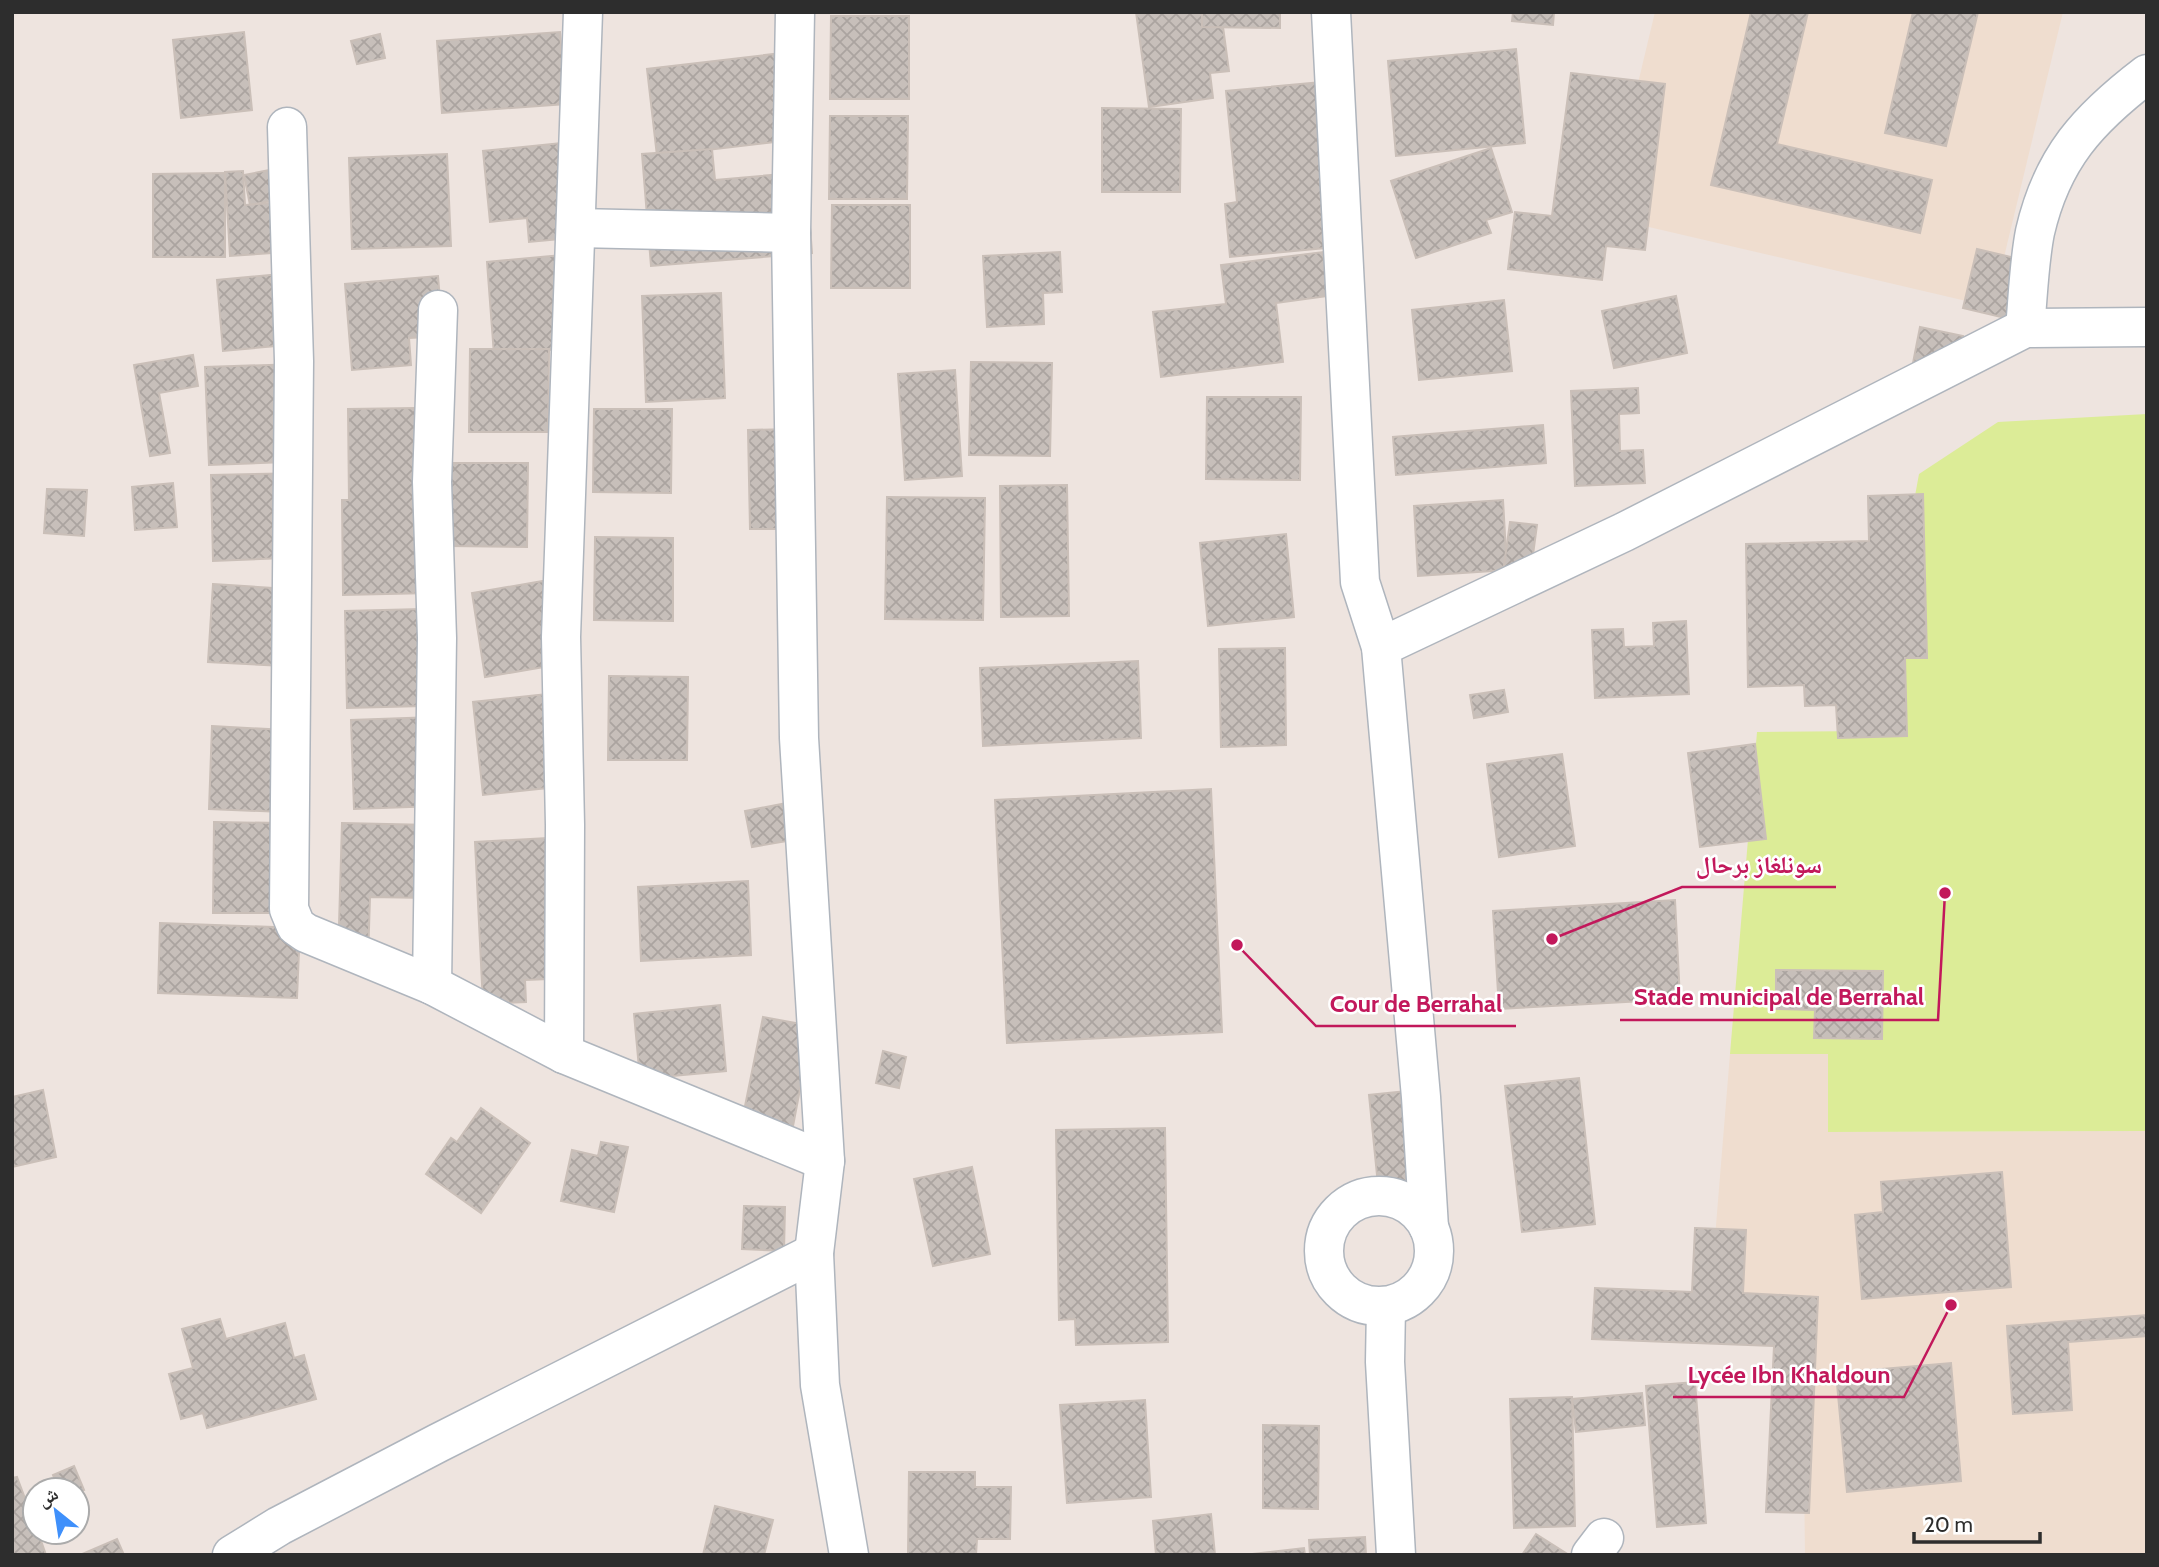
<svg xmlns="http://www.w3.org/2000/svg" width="2159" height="1567" viewBox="0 0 2159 1567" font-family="Cabin,'Noto Naskh Arabic',sans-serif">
<defs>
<pattern id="building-cross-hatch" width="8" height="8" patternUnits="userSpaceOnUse" patternTransform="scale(1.75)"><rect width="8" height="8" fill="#c7bfba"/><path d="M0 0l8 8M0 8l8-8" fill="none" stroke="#aba4a0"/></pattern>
</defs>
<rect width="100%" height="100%" fill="#eee4df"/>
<g fill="#efddcf">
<path d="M 1655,12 L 2063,12 L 1992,307 L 1606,217 Z"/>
<path d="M 1730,1054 L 1828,1054 L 1828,1132 L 2147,1131 L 2147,1555 L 1805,1555 L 1802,1311 L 1710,1299 Z"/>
</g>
<path fill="#dcec97" d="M 2147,414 L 2147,1131 L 1828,1132 L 1828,1054 L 1730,1054 L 1757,732 L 1872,731 L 1919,474 L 1998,422 Z"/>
<g fill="url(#building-cross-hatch)" stroke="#cabfb8" stroke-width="2">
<path d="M 1136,12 L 1221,12 L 1229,71 L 1210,73 L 1213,98 L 1149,107 Z"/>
<path d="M 1202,12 L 1280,12 L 1280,28 L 1202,27 Z"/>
<path d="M 1513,12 L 1554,12 L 1553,25 L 1512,21 Z"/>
<path d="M 1751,12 L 1808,12 L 1777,144 L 1932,180 L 1920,233 L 1711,185 Z"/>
<path d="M 1913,12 L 1978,12 L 1946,146 L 1885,133 Z"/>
<path d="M 831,16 L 909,16 L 909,99 L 830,99 Z"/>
<path d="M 244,32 L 252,110 L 181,118 L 173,40 Z"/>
<path d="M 560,32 L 566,104 L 442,113 L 437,41 Z"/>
<path d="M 380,34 L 385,58 L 357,64 L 351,41 Z"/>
<path d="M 1516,49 L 1525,143 L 1396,156 L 1388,61 Z"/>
<path d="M 799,51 L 809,138 L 657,156 L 647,69 Z"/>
<path d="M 1571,73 L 1665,84 L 1645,250 L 1606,246 L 1602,280 L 1508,269 L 1515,212 L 1552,216 Z"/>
<path d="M 1321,82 L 1336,247 L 1230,257 L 1225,204 L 1237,202 L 1226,91 Z"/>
<path d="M 1102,108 L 1181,109 L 1180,192 L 1102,192 Z"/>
<path d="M 830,116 L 908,116 L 907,199 L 829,199 Z"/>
<path d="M 571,142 L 581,237 L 529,242 L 527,218 L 490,222 L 483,151 Z"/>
<path d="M 1491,148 L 1512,212 L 1486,220 L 1491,233 L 1416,258 L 1391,181 Z"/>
<path d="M 712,149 L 715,180 L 806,172 L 812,253 L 651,266 L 642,154 Z"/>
<path d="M 447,154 L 451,246 L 352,249 L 349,158 Z"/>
<path d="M 295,165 L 301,195 L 250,205 L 244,175 Z"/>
<path d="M 243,171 L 245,205 L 298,201 L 301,251 L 230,256 L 225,172 Z"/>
<path d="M 225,173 L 225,257 L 153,257 L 153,174 Z"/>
<path d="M 832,205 L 910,205 L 910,288 L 831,288 Z"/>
<path d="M 1977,249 L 2049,266 L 2035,325 L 1963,308 Z"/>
<path d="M 1060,252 L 1062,292 L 1043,293 L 1044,324 L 987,327 L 983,256 Z"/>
<path d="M 1323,252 L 1328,296 L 1276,303 L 1283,362 L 1161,377 L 1153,312 L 1226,304 L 1221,265 Z"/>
<path d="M 573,254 L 580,347 L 494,355 L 487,262 Z"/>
<path d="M 302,272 L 309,343 L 223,351 L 217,280 Z"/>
<path d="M 438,276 L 443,336 L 409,338 L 411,365 L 352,370 L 345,284 Z"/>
<path d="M 721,293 L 725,398 L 646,402 L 642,296 Z"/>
<path d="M 1676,296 L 1687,353 L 1614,368 L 1602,311 Z"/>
<path d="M 1504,300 L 1512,371 L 1419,380 L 1412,310 Z"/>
<path d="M 1920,327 L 1963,336 L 1955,372 L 1913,363 Z"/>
<path d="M 470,349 L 549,349 L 548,432 L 469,432 Z"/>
<path d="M 193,355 L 198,386 L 159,393 L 170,453 L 150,456 L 134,365 Z"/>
<path d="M 971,362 L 1052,363 L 1050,456 L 969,455 Z"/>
<path d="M 298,364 L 285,462 L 209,465 L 205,367 Z"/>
<path d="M 955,370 L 962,476 L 905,480 L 898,374 Z"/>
<path d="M 1638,388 L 1639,413 L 1619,414 L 1620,451 L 1643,450 L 1645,483 L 1575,486 L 1571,391 Z"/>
<path d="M 1207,397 L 1301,397 L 1300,480 L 1206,479 Z"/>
<path d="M 415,408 L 416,546 L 430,593 L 343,595 L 342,500 L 349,500 L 348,409 Z"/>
<path d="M 594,409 L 672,409 L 671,493 L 593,492 Z"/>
<path d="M 1543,425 L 1546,463 L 1396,475 L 1393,437 Z"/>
<path d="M 790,429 L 791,529 L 750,529 L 748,430 Z"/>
<path d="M 450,463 L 528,463 L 527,547 L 449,546 Z"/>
<path d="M 307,473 L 309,557 L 213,561 L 211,475 Z"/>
<path d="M 173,483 L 177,527 L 135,530 L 132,487 Z"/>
<path d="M 1067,485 L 1069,616 L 1001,617 L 1000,486 Z"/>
<path d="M 47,489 L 87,490 L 84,536 L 44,533 Z"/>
<path d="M 1923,494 L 1927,658 L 1905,658 L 1907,736 L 1838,738 L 1836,705 L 1805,706 L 1804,685 L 1748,687 L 1746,544 L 1869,541 L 1868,496 Z"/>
<path d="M 887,497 L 985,498 L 983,620 L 885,619 Z"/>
<path d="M 1503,500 L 1507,570 L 1418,576 L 1414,506 Z"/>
<path d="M 1510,522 L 1537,525 L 1530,577 L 1503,573 Z"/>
<path d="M 1286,534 L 1294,617 L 1208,626 L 1200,543 Z"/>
<path d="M 595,537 L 673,538 L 673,621 L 594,620 Z"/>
<path d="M 543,581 L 556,665 L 485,677 L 472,593 Z"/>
<path d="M 213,584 L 288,589 L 283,666 L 208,662 Z"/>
<path d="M 421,609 L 423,706 L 347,708 L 345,611 Z"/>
<path d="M 1686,621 L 1689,694 L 1595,698 L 1592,630 L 1623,629 L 1624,647 L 1654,646 L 1653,623 Z"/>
<path d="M 1285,648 L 1286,745 L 1221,747 L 1219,649 Z"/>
<path d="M 1138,661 L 1141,738 L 983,746 L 980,668 Z"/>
<path d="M 609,676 L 688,677 L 687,760 L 608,760 Z"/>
<path d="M 1504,690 L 1508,712 L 1474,718 L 1470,695 Z"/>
<path d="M 556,693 L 566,786 L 483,795 L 473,702 Z"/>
<path d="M 434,717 L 437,806 L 354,809 L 351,720 Z"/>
<path d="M 212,726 L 286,730 L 282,812 L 209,809 Z"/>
<path d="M 1755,744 L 1766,839 L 1700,847 L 1688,753 Z"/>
<path d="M 1562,754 L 1575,846 L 1499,857 L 1487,764 Z"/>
<path d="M 1211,789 L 1222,1032 L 1007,1043 L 995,800 Z"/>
<path d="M 787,803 L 793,840 L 752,847 L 745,811 Z"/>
<path d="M 214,822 L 280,823 L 279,913 L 213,913 Z"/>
<path d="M 342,823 L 431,825 L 429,898 L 370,897 L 368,960 L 338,959 Z"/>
<path d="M 565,837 L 572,978 L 525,980 L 526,1002 L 483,1004 L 475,842 Z"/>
<path d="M 748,881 L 751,955 L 641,961 L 638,887 Z"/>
<path d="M 1675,900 L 1680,999 L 1499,1009 L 1493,911 Z"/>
<path d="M 160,923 L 300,928 L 297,998 L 158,993 Z"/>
<path d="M 1776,970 L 1883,971 L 1882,1039 L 1814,1038 L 1815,1010 L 1776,1009 Z"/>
<path d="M 720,1005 L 726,1071 L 640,1079 L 634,1014 Z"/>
<path d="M 763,1017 L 812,1026 L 793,1126 L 743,1116 Z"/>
<path d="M 883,1051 L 906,1057 L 899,1088 L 876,1083 Z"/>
<path d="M 1579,1078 L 1595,1224 L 1522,1232 L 1505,1086 Z"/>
<path d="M 43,1090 L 56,1157 L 12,1167 L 12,1097 Z"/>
<path d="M 1416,1090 L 1425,1180 L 1378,1185 L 1369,1095 Z"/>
<path d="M 481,1108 L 530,1143 L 481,1213 L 426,1174 L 451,1138 L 457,1142 Z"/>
<path d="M 1165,1128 L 1168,1342 L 1076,1345 L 1075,1319 L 1059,1320 L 1056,1130 Z"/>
<path d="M 601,1142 L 628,1147 L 614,1212 L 561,1201 L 572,1150 L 598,1156 Z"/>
<path d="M 972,1167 L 990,1254 L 933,1266 L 914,1179 Z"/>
<path d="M 2002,1172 L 2011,1287 L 1862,1299 L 1855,1215 L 1883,1212 L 1881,1182 Z"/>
<path d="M 744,1206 L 785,1207 L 784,1251 L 742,1249 Z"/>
<path d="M 1695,1228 L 1746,1230 L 1743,1293 L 1818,1297 L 1809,1513 L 1766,1512 L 1774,1346 L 1592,1339 L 1595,1288 L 1692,1292 Z"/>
<path d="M 2147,1315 L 2147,1336 L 2068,1342 L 2072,1410 L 2013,1414 L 2007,1326 Z"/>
<path d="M 220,1319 L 226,1339 L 285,1323 L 294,1358 L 304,1355 L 316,1399 L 207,1428 L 203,1413 L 181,1419 L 169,1374 L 193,1368 L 182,1329 Z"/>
<path d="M 1951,1363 L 1961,1481 L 1847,1492 L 1836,1373 Z"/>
<path d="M 1695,1382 L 1706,1523 L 1657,1527 L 1646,1386 Z"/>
<path d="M 1642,1393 L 1645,1425 L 1576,1432 L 1572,1399 Z"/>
<path d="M 1572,1397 L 1575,1526 L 1514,1528 L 1510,1399 Z"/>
<path d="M 1145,1400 L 1151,1497 L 1067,1503 L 1060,1405 Z"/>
<path d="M 1263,1425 L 1319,1426 L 1318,1509 L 1263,1508 Z"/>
<path d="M 74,1466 L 84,1490 L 77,1493 L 77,1490 L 59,1490 L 53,1475 Z"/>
<path d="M 909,1472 L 975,1472 L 975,1487 L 1011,1487 L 1010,1539 L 977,1539 L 976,1555 L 908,1555 Z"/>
<path d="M 17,1477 L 35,1525 L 35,1532 L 38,1532 L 46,1555 L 12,1555 L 12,1478 Z"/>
<path d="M 715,1506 L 773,1520 L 764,1555 L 703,1555 Z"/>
<path d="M 1211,1514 L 1215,1555 L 1156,1555 L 1153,1521 Z"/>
<path d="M 1536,1534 L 1569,1555 L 1522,1555 Z"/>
<path d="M 1365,1537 L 1366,1555 L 1310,1555 L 1309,1540 Z"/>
<path d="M 117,1539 L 124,1555 L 80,1555 Z"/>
<path d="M 1304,1548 L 1305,1555 L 1253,1555 L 1253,1554 Z"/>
</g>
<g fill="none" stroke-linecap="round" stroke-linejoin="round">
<defs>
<g id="minor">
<path d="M 795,12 L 791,233 L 799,738 L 825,1161 L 814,1253 L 820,1385 L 849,1555"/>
<path d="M 1331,12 L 1360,582 L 1381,647 L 1421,1097 L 1429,1228"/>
<path d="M 287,127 L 294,361 L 289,909 L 296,926 L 306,933 L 432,985 L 564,1054 L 825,1161"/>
<path d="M 577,228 L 791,233"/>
<path d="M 2025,328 C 2028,297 2029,262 2035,232 C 2052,158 2088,119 2147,74"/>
<path d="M 1381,647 L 1624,532 L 2025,328 L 2147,327"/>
<path d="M 432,985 L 437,638 L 432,482 L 438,310"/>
<path d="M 564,1054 L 565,825 L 561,637 L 583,12"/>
<circle cx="1379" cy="1251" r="55"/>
<path d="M 1386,1306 L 1385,1362 L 1396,1555"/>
<path d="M 232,1555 L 279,1526 L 438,1443 L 814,1253"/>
<path d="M 1591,1555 L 1604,1538"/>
</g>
</defs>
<use href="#minor" stroke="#afb5bd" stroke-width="41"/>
<use href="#minor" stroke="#fff" stroke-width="38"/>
</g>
<path fill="none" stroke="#c2185b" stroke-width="2.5" d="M1552 939L1682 887H1836M1945 893L1938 1020H1620M1237 945L1316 1026H1516M1951 1305L1904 1397H1673"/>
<g fill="#c2185b" stroke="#fff" stroke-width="2.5">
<circle cx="1552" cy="939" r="7"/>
<circle cx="1945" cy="893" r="7"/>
<circle cx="1237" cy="945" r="7"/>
<circle cx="1951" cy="1305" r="7"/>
</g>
<g font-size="24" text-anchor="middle" font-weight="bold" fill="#c2185b" stroke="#fff" stroke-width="5" stroke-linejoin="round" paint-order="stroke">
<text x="1759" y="873">سونلغاز برحال</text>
<text x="1779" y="1005">Stade municipal de Berrahal</text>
<text x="1416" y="1012">Cour de Berrahal</text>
<text x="1789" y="1383">Lycée Ibn Khaldoun</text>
</g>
<rect width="2159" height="1567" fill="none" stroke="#2d2d2d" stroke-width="28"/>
<g transform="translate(56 1511) rotate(330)"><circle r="33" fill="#ffffff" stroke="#ababab" stroke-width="2"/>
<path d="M0-5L12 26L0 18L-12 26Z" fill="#3f90fb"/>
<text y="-10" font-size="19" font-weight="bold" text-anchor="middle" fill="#2d2d2d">ش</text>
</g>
<path d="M1914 1532v10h126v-10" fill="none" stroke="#2d2d2d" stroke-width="3.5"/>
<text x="1924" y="1532" font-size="21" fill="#2d2d2d" stroke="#ffffff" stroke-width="5" paint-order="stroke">20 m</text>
</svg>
